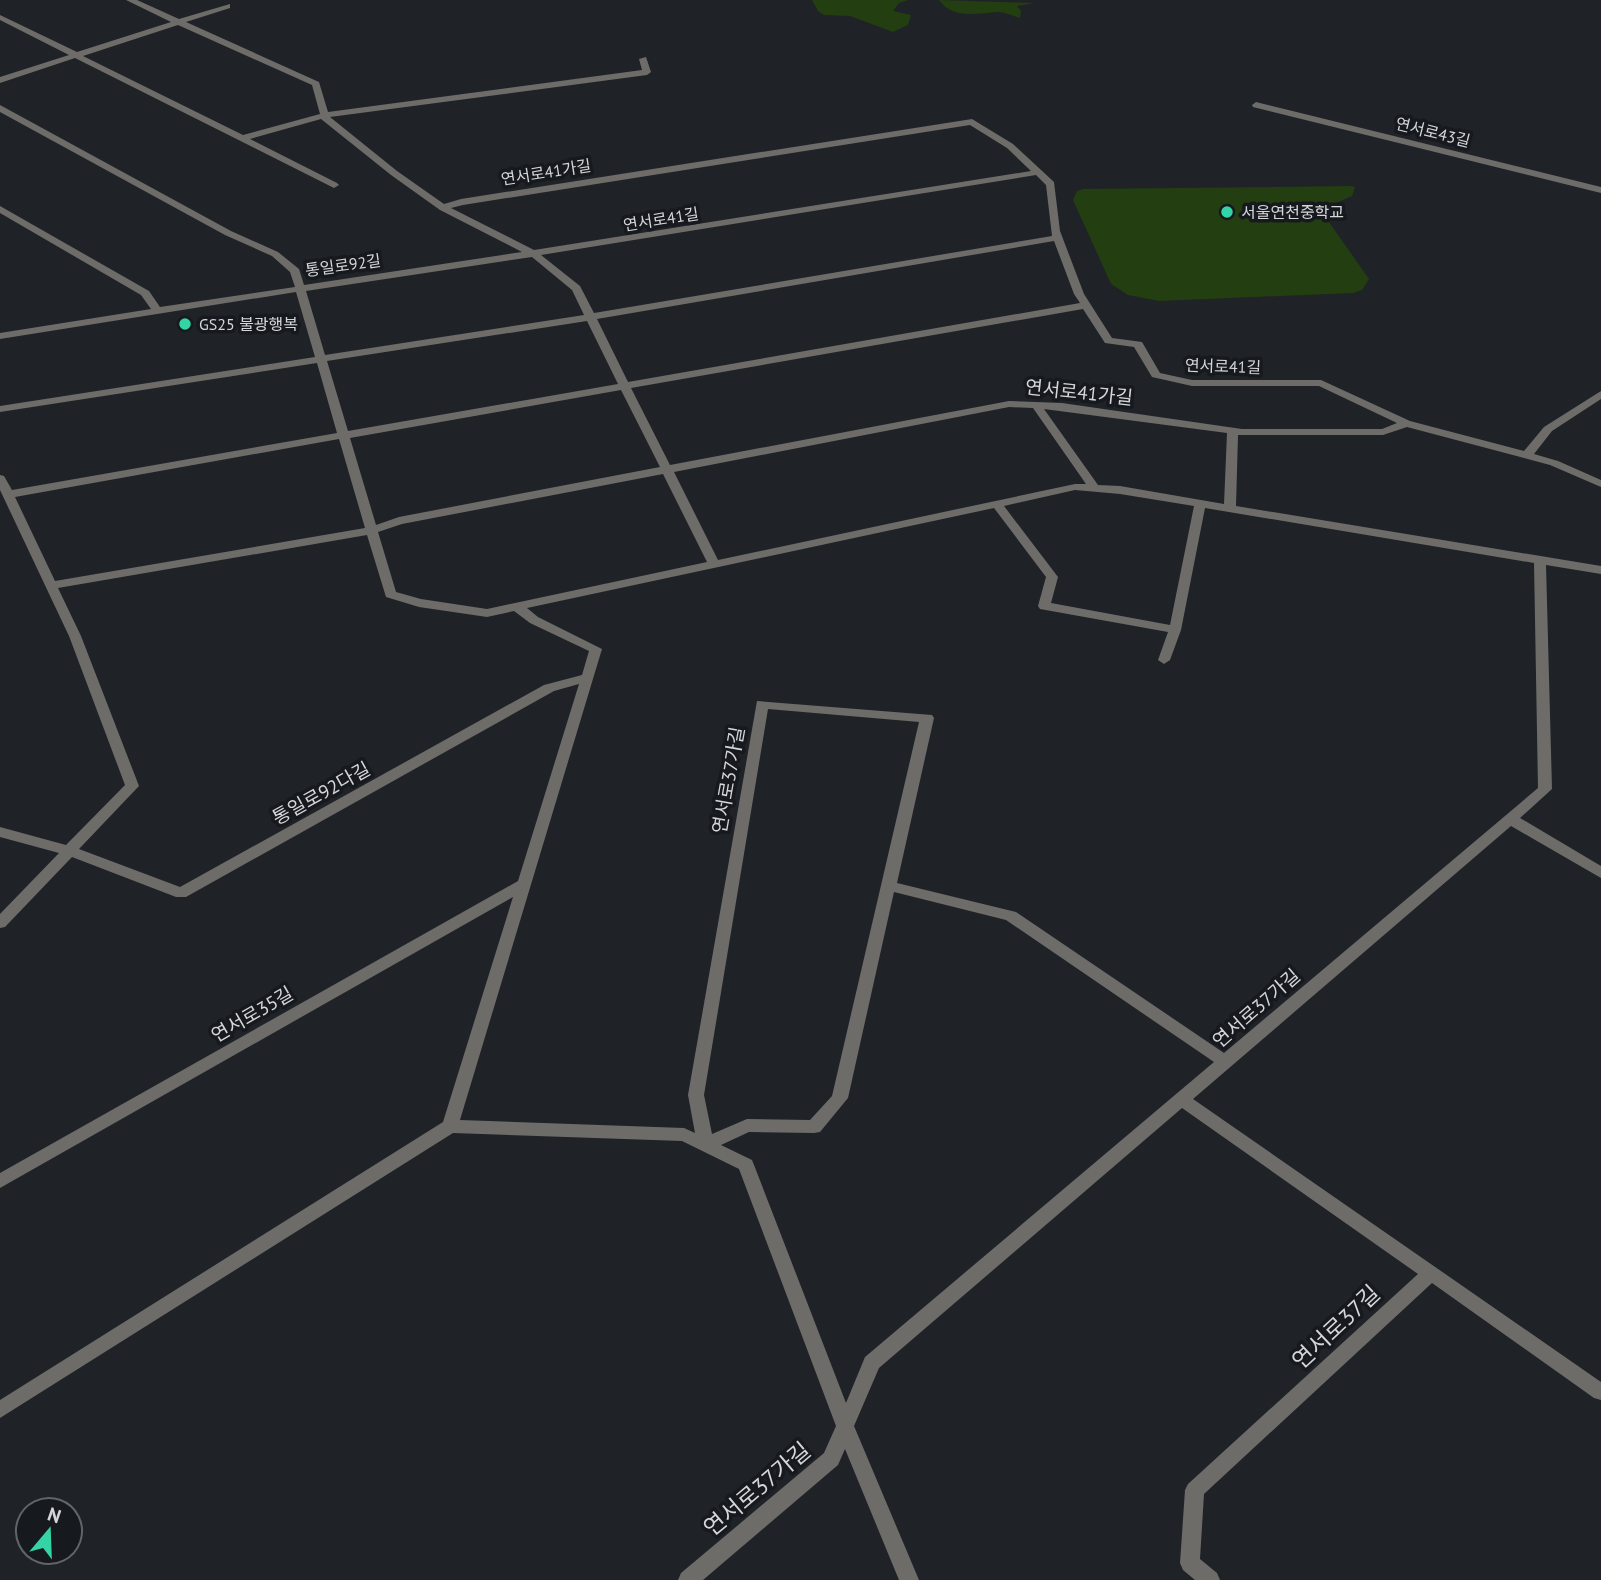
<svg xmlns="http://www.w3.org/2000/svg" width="1601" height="1580" viewBox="0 0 1601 1580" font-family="'PT Sans','Noto Sans KR',sans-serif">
<rect width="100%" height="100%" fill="#1f2227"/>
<g fill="#233e10">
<path d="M 812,0 L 908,0 L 899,3 L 893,11 L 911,15 L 908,25 L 893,32 L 850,16 L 824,15 L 818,11 Z"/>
<path d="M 939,0 L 1035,3 L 1017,6 L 1021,11 L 1020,18 C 1013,16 1005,12 998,12 C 977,13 953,20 939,0 Z"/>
<path d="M 1350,186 L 1355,187 L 1352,196 L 1336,203 L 1327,214 L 1329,222 L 1369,279 L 1362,290 L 1353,293 L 1159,301 L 1128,295 L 1111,284 L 1073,200 L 1077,191 L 1083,189 Z"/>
</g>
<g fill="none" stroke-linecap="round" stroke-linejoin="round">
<g fill="#6d6c69" fill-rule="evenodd">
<path d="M 126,0 L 137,0 L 179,19 L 230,4 L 230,8 L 186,22 L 319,82 L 328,112 L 642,70 L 639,59 L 646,57 L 651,72 L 647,75 L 330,117 L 397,171 L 444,204 L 461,199 L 972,119 L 1013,144 L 1054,182 L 1060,231 L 1084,294 L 1112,338 L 1142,342 L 1160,373 L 1192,380 L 1321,380 L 1410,421 L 1524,451 L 1544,427 L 1601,391 L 1601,399 L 1552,431 L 1534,454 L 1558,461 L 1601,480 L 1601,487 L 1550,465 L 1407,427 L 1383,435 L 1238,435 L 1236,506 L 1601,566 L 1601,574 L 1546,565 L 1552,789 L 1520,818 L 1601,866 L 1601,878 L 1511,826 L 1193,1099 L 1601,1382 L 1601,1400 L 1594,1398 L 1432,1283 L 1204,1494 L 1200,1559 L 1217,1573 L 1220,1580 L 1195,1580 L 1183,1570 L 1180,1563 L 1185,1490 L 1188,1484 L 1418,1274 L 1182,1108 L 879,1368 L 854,1426 L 919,1580 L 899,1580 L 845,1449 L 838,1465 L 703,1580 L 678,1580 L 681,1573 L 824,1453 L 836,1426 L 739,1169 L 682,1141 L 453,1133 L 0,1418 L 0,1400 L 443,1122 L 513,897 L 0,1188 L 0,1173 L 518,881 L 579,684 L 554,691 L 186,897 L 176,897 L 72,857 L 5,927 L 0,928 L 0,914 L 59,853 L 0,837 L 0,827 L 66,845 L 125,785 L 69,636 L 0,490 L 0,475 L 4,476 L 12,490 L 337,433 L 317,363 L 0,412 L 0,406 L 315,357 L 296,292 L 0,339 L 0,333 L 151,309 L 141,295 L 0,213 L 0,206 L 149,291 L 160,307 L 295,287 L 290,272 L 272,256 L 225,235 L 0,112 L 0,105 L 231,231 L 278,252 L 299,269 L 304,285 L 522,252 L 440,210 L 391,175 L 321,119 L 250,139 L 337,183 L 339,185 L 334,188 L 75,58 L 0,83 L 0,77 L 69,55 L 0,20 L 0,15 L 77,52 L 171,22 ZM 178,25 L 312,85 L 320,114 L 243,135 L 83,56 ZM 970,125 L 1007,148 L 1031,171 L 534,250 L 451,208 L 463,205 ZM 1036,175 L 1046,185 L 1052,236 L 594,313 L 580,286 L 541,255 ZM 1054,241 L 1074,294 L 1080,303 L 628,382 L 597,319 ZM 532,257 L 572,290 L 584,315 L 325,355 L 306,291 ZM 1083,309 L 1105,343 L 1134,347 L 1152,377 L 1192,386 L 1319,386 L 1397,423 L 1382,429 L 1242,429 L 1062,403 L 1009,401 L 670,465 L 631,388 ZM 587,321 L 618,384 L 348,431 L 327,361 ZM 621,390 L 660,467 L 399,517 L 376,525 L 350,438 ZM 1009,407 L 1033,408 L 1086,484 L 1075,484 L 718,560 L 674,472 ZM 1044,409 L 1227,433 L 1224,504 L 1120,486 L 1098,485 ZM 339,439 L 365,528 L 55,581 L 15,497 ZM 663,474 L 707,562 L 487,609 L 421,599 L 396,592 L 378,532 L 402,524 ZM 1075,490 L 1120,494 L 1194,506 L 1170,625 L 1051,603 L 1058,577 L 1004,506 ZM 994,508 L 1046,577 L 1038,606 L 1040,609 L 1168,632 L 1158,660 L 1164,664 L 1170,660 L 1181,630 L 1205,508 L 1534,563 L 1538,788 L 1224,1053 L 1016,912 L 897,883 L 934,718 L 932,715 L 757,701 L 688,1095 L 695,1133 L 684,1128 L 460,1120 L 602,649 L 538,617 L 527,608 ZM 367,535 L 386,597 L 419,607 L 487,617 L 514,611 L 530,623 L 589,651 L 582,675 L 544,685 L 180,887 L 79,849 L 139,786 L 81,636 L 58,588 ZM 768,709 L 919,722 L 832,1096 L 810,1120 L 747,1119 L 712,1134 L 704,1095 ZM 894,892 L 1006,920 L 1214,1062 L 865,1357 L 846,1403 L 754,1165 L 752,1160 L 721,1145 L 749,1132 L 814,1133 L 820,1132 L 848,1098 Z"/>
<path d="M 1256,102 L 1601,187 L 1601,193 L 1253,107 L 1252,105 Z"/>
</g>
</g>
<g fill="#35d4a7" stroke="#16191d" stroke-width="2.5">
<circle cx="1227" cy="212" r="7"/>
<circle cx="185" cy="324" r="7"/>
</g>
<g text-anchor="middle" stroke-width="7" stroke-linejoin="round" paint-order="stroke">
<g font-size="16" fill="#d4d6d9" stroke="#16191d">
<text transform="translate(1433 132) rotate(14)" y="6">연서로43길</text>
<text transform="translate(546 172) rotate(-9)" y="6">연서로41가길</text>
<text transform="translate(661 219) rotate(-9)" y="6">연서로41길</text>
<text transform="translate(343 265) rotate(-8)" y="6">통일로92길</text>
<text transform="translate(1223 366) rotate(2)" y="6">연서로41길</text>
</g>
<g font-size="16" fill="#d4d6d9" stroke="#16191d" text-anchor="start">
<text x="1241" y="218">서울연천중학교</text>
<text x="199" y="330">GS25 불광행복</text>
</g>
<g font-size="19" fill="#d4d6d9" stroke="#16191d">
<text transform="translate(1079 392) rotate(6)" y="7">연서로41가길</text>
<text transform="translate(728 780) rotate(-80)" y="7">연서로37가길</text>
<text transform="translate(321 793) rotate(-29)" y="7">통일로92다길</text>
<text transform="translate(1256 1008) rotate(-41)" y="7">연서로37가길</text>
<text transform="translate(252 1014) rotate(-30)" y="7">연서로35길</text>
</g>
<g font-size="23" fill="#d4d6d9" stroke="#16191d">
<text transform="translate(1336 1327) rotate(-43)" y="8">연서로37길</text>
<text transform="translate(757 1489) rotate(-40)" y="8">연서로37가길</text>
</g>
</g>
<g transform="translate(49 1531) rotate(19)"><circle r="33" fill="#16191d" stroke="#626568" stroke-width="2"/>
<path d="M0-5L12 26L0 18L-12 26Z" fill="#35d4a7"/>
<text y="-10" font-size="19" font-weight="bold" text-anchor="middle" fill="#d4d6d9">N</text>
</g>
</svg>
